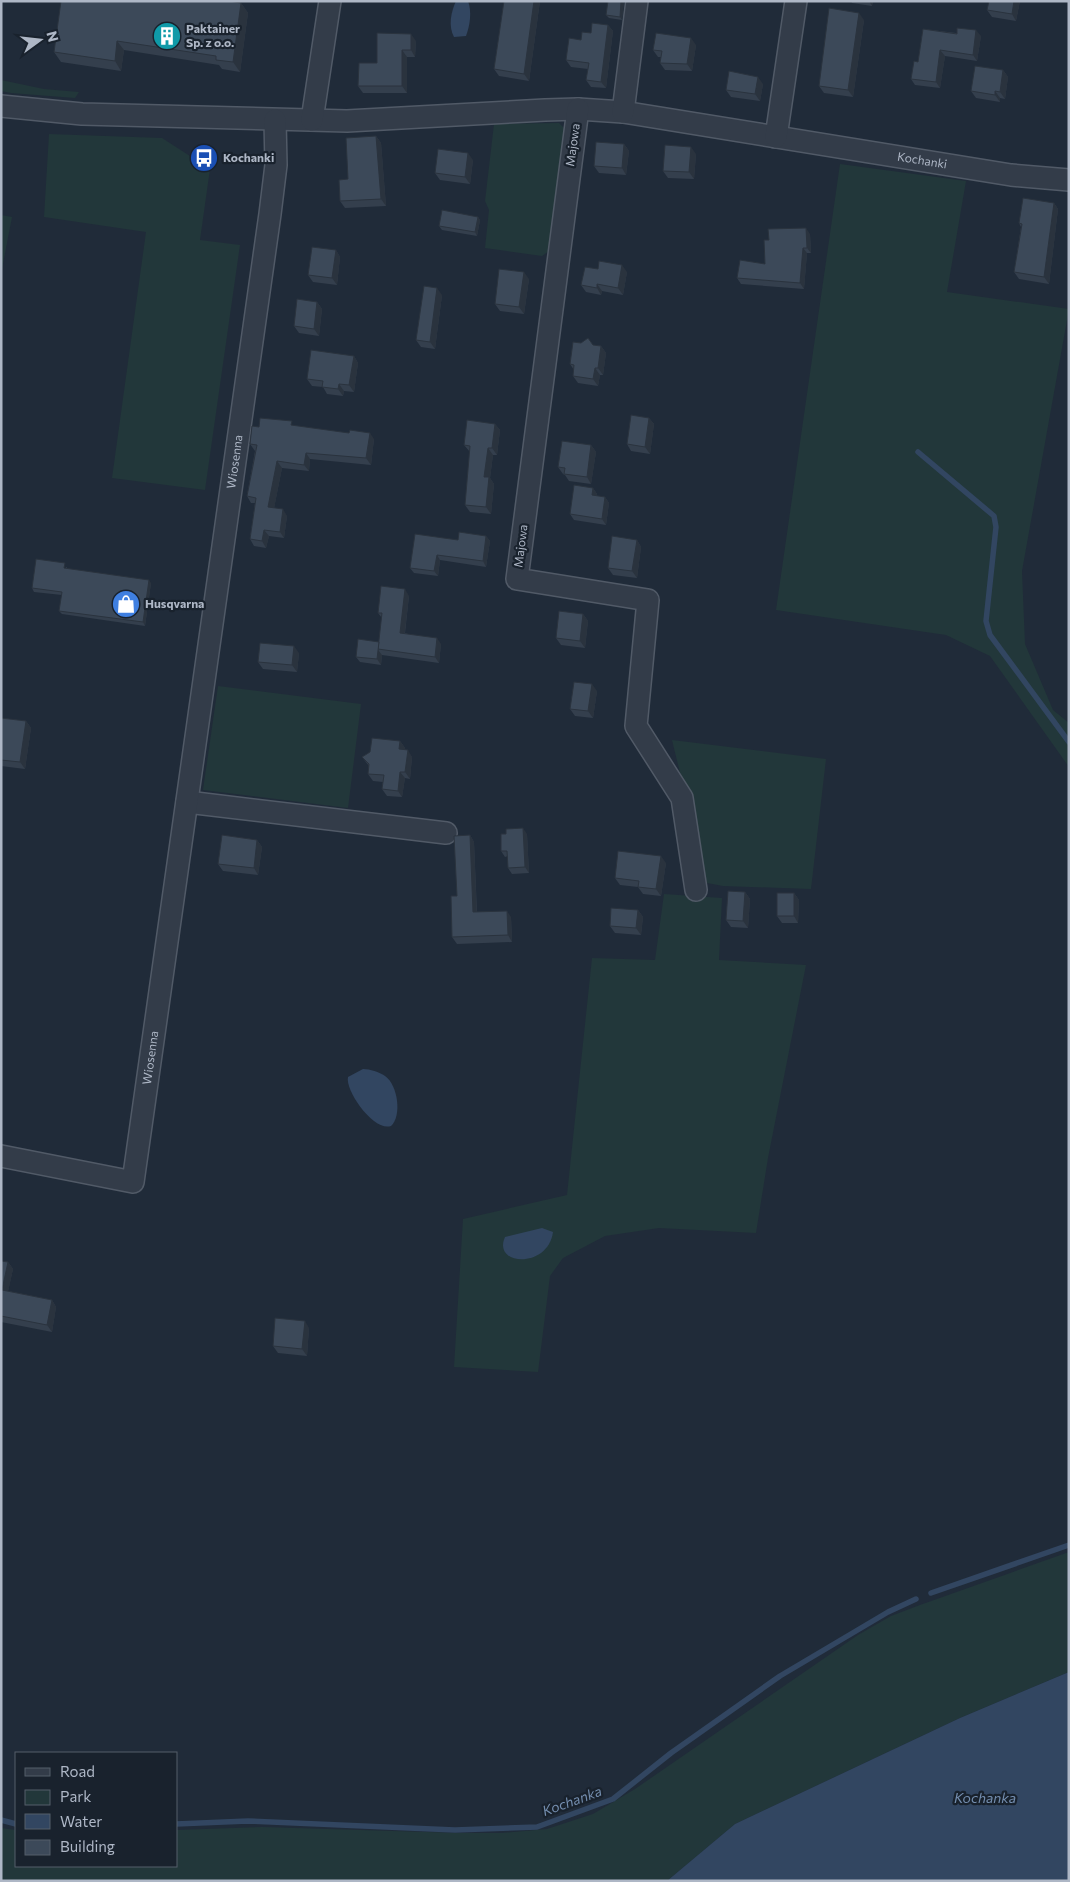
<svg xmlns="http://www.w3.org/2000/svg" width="1070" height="1882" viewBox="0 0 1070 1882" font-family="Commissioner,sans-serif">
<rect width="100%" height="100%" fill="#202b39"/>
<g fill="#22373a">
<path d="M 1,80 L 44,89 L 79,92 L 75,98 L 11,93 L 1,91 Z"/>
<path d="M 559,123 L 566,130 L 549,251 L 542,256 L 485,248 L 489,210 L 485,201 L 494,124 Z"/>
<path d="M 49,134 L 162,138 L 210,169 L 200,240 L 240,245 L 205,490 L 112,478 L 146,232 L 44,217 Z"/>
<path d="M 840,164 L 966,181 L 947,292 L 1069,309 L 1022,571 L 1025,644 L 1053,710 L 1069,723 L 1069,767 L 990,656 L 946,635 L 776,610 Z"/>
<path d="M 1,215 L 12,217 L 1,274 Z"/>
<path d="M 218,686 L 361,704 L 348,808 L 203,790 Z"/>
<path d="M 672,740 L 826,759 L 811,889 L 723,886 L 707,883 Z"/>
<path d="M 664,894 L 722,898 L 719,960 L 806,965 L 768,1158 L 756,1233 L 659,1228 L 605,1236 L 563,1258 L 550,1276 L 538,1372 L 454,1367 L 463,1219 L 567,1195 L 592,958 L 655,960 Z"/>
<path d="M 1069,1552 L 1069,1672 L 960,1718 L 735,1824 L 667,1881 L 1,1881 L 1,1828 L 16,1830 L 16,1866 L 176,1866 L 176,1830 L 262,1827 L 459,1833 L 501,1833 L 547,1829 L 593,1814 L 635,1789 L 858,1635 L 891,1616 L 920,1605 Z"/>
</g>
<g fill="#324661">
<path d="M 456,1 L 468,1 C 472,12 470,25 466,36 L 454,37 C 448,26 451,12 456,1 Z"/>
<path d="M 363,1069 C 370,1069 379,1072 385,1076 C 398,1085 402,1116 391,1126 C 374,1132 345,1091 348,1077 Z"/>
<path d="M 542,1228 L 553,1232 C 548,1269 492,1266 505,1237 Z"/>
<path d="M 1069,1672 L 1069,1881 L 667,1881 L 735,1824 L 960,1718 Z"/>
</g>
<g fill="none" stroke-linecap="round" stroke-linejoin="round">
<g stroke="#324661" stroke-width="5.5">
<path d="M 918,452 L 994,516 L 996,527 L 986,621 L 990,635 L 1069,742"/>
<path d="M 931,1593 L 1069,1545"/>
<path d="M 1,1820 L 16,1824"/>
<path d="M 176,1824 L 248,1821 L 455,1830 L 537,1827 L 613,1799 L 671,1753 L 780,1676 L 888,1612 L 916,1599"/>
</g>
<defs>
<g id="minor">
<path id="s1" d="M 1,106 L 82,114 L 347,121 L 545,110 L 578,109 L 623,112 L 1011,175 L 1069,180"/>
<path d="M 578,109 L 517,579 L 648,600 L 636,726 L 682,798 L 696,890"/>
<path d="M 623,112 L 637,1"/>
<path d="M 312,120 L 330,1"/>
<path d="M 776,137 L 796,1"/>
<path d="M 187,802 L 446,833"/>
<path id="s2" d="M 1,1156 L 133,1182 L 270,214 L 276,165 L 275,120"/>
</g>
</defs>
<use href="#minor" stroke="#515a67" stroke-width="24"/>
<use href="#minor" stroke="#333c49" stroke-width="21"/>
</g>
<g fill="#343f4d">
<path d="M 504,1 L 540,1 L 529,81 L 499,76 L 494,69 Z"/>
<path d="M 624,1 L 622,20 L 609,18 L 606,15 Z"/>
<path d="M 851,1 L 873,1 L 872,6 L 852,3 Z"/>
<path d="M 1020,1 L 1016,21 L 992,17 L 987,10 Z"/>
<path d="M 241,3 L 248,13 L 240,72 L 222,69 L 219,65 L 124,50 L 121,71 L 61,62 L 54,52 Z"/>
<path d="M 864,20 L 853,97 L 824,93 L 819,86 Z"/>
<path d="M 608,25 L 613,31 L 606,88 L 591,87 L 586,80 L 588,69 L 571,67 L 566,60 L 581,40 Z"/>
<path d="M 923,29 L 981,36 L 977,61 L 945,56 L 940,88 L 915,85 L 911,79 L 918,62 Z"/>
<path d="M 416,41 L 415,57 L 407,57 L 407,93 L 363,93 L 358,86 L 377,63 Z"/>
<path d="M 696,45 L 692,71 L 665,70 L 660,63 L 661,57 L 658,57 L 653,50 Z"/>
<path d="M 1003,70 L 1008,77 L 1005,99 L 1000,98 L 1000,102 L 976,98 L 971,91 Z"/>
<path d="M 763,84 L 760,101 L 731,97 L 726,90 Z"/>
<path d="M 376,136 L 381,143 L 386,206 L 345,208 L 340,201 L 348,179 Z"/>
<path d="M 624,144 L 629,151 L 626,175 L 599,173 L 594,166 Z"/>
<path d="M 696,154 L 694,179 L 668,178 L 663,171 Z"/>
<path d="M 473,160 L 470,184 L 440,180 L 435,173 Z"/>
<path d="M 1054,203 L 1058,209 L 1049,284 L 1019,279 L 1014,272 L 1021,227 L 1019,223 Z"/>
<path d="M 478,217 L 480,220 L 477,236 L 442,230 L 439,226 Z"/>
<path d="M 810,234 L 811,253 L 807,253 L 804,289 L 741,284 L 737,278 L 765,264 Z"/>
<path d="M 336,250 L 340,257 L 337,285 L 313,282 L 308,275 Z"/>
<path d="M 598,269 L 627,272 L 623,295 L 602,291 L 601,295 L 586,292 L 581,285 Z"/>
<path d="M 529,279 L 524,314 L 500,311 L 495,304 Z"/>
<path d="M 442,295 L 435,349 L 421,347 L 416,340 Z"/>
<path d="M 317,302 L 322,309 L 319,336 L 299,333 L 294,326 Z"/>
<path d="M 593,345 L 601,346 L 606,353 L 603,375 L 600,375 L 598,386 L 578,383 L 573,376 L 574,370 L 570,364 Z"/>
<path d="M 354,356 L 358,363 L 354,392 L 344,391 L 343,396 L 327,394 L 323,387 L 312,386 L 307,379 Z"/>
<path d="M 649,418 L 654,424 L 650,454 L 631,451 L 627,444 Z"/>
<path d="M 495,424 L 500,430 L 497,455 L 493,455 L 490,478 L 494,484 L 491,514 L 470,512 L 465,505 L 470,452 L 464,445 Z"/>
<path d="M 295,426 L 374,439 L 371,465 L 310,459 L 309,471 L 282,468 L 274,508 L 287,516 L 284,538 L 269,536 L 266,548 L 254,546 L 250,539 L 255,503 L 251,503 L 247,496 L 255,451 L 250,444 Z"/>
<path d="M 591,445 L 596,452 L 591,484 L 569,481 L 565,475 L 563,474 L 558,467 Z"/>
<path d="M 593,488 L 597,494 L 597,496 L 605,497 L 609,503 L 606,525 L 574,520 L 570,514 Z"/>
<path d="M 486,536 L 490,541 L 486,567 L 440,560 L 438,576 L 414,573 L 410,568 L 458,540 Z"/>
<path d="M 637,540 L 641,547 L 637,578 L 613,575 L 608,568 Z"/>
<path d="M 67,567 L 67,569 L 151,583 L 145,626 L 62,614 L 59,611 L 62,595 L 34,592 L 32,588 Z"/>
<path d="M 409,596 L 405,633 L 441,644 L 439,663 L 382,655 L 381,665 L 360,662 L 356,657 L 379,642 L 382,618 L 378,613 Z"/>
<path d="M 583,614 L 588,621 L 585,648 L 561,645 L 556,638 Z"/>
<path d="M 299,653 L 297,672 L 263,669 L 258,662 Z"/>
<path d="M 597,691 L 593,718 L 575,716 L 570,709 Z"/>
<path d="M 1,718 L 26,721 L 31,728 L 25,769 L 1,766 Z"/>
<path d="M 400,741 L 405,748 L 405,750 L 412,757 L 410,779 L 405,778 L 402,797 L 387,796 L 382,789 L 383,782 L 373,781 L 368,774 L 369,766 L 362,757 Z"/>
<path d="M 527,834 L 529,873 L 512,874 L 508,868 L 508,856 L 505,857 L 501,851 Z"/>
<path d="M 470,835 L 474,842 L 477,912 L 511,917 L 512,942 L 457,944 L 452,937 L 457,896 Z"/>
<path d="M 257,840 L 262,847 L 258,875 L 223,871 L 218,864 Z"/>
<path d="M 666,863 L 661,896 L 643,894 L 638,887 L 620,885 L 615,878 Z"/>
<path d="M 745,892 L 750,899 L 748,928 L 731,927 L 726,920 Z"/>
<path d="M 794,893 L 799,900 L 798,923 L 782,923 L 777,916 Z"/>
<path d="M 638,910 L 643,917 L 641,935 L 615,933 L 610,926 Z"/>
<path d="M 1,1261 L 8,1262 L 13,1269 L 8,1291 L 52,1300 L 56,1307 L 52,1332 L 1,1322 Z"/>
<path d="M 309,1328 L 307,1356 L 278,1353 L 273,1346 Z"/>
</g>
<g fill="#2a333e">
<path d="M 534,1 L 540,1 L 529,81 L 524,74 Z"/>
<path d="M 621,1 L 624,1 L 622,20 L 620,17 Z"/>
<path d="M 869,1 L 873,1 L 872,6 Z"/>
<path d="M 1014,1 L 1020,1 L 1016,21 L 1012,14 Z"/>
<path d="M 241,3 L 248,13 L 240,72 L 233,62 Z"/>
<path d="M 859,13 L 864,20 L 853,97 L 848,90 Z"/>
<path d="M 608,25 L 613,31 L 606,88 L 601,82 Z"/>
<path d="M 976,30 L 981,36 L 977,61 L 973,55 Z"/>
<path d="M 411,34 L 416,41 L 415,57 L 411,50 Z"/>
<path d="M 691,38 L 696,45 L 692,71 L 687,64 Z"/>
<path d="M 117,41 L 124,50 L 121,71 L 115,61 Z"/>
<path d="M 402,50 L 407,57 L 407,93 L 402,86 Z"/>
<path d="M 940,50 L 945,56 L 940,88 L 936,82 Z"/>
<path d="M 1003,70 L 1008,77 L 1005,99 L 1000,92 Z"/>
<path d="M 758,77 L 763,84 L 760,101 L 755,94 Z"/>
<path d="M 995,91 L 1000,98 L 1000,102 L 995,95 Z"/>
<path d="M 376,136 L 381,143 L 386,206 L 381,199 Z"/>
<path d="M 624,144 L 629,151 L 626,175 L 622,168 Z"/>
<path d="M 691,147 L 696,154 L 694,179 L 689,172 Z"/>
<path d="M 468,153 L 473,160 L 470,184 L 465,177 Z"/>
<path d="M 1054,203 L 1058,209 L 1049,284 L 1044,277 Z"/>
<path d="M 478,217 L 480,220 L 477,236 L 475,232 Z"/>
<path d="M 806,228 L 810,234 L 811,253 L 807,248 Z"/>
<path d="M 803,248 L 807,253 L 804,289 L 800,283 Z"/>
<path d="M 336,250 L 340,257 L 337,285 L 332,278 Z"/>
<path d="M 622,265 L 627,272 L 623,295 L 618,288 Z"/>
<path d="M 524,272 L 529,279 L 524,314 L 519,307 Z"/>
<path d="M 597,284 L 602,291 L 601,295 L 597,288 Z"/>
<path d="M 437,288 L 442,295 L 435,349 L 430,342 Z"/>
<path d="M 317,302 L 322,309 L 319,336 L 314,329 Z"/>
<path d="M 601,346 L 606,353 L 603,375 L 598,368 Z"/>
<path d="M 354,356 L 358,363 L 354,392 L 349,385 Z"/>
<path d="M 595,368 L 600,375 L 598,386 L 593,379 Z"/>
<path d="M 339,384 L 344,391 L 343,396 L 338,389 Z"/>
<path d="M 649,418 L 654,424 L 650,454 L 645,447 Z"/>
<path d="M 495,424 L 500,430 L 497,455 L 492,448 Z"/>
<path d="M 370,433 L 374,439 L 371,465 L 366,458 Z"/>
<path d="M 591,445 L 596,452 L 591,484 L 587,477 Z"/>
<path d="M 488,448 L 493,455 L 490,478 L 494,484 L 491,514 L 486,507 L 484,477 Z"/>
<path d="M 306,453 L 310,459 L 309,471 L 304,465 Z"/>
<path d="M 277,461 L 282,468 L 273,514 L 268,507 Z"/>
<path d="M 593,488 L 597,494 L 596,501 L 592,495 Z"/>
<path d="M 605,497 L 609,503 L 606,525 L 602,519 Z"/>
<path d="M 283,509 L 287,516 L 284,538 L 280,532 Z"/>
<path d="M 264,530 L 269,536 L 266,548 L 262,541 Z"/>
<path d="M 486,536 L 490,541 L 486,567 L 483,561 Z"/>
<path d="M 637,540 L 641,547 L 637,578 L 632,571 Z"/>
<path d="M 437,555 L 440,560 L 438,576 L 434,571 Z"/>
<path d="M 149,580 L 151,583 L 145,626 L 143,622 Z"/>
<path d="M 405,589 L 409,596 L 404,639 L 400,633 Z"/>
<path d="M 583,614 L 588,621 L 585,648 L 580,641 Z"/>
<path d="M 437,638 L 441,644 L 439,663 L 435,657 Z"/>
<path d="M 294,646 L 299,653 L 297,672 L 292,665 Z"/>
<path d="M 378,650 L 382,655 L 381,665 L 377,659 Z"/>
<path d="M 592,684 L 597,691 L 593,718 L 588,711 Z"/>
<path d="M 26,721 L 31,728 L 25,769 L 20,762 Z"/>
<path d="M 400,741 L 405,748 L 404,756 L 399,749 Z"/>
<path d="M 408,750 L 412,757 L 410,779 L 405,772 Z"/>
<path d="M 400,772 L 405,778 L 402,797 L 398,791 Z"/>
<path d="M 523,828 L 527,834 L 529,873 L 525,867 Z"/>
<path d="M 470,835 L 474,842 L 477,919 L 473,912 Z"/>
<path d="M 257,840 L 262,847 L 258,875 L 254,868 Z"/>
<path d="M 661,856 L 666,863 L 661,896 L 656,889 Z"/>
<path d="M 745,892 L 750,899 L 748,928 L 743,921 Z"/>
<path d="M 794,893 L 799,900 L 798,923 L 794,916 Z"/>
<path d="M 638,910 L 643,917 L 641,935 L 636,928 Z"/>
<path d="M 507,911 L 511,917 L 512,942 L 508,935 Z"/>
<path d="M 8,1262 L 13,1269 L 7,1297 L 2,1290 Z"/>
<path d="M 52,1300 L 56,1307 L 52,1332 L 47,1325 Z"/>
<path d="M 305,1321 L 309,1328 L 307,1356 L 302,1349 Z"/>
</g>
<g fill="#3c4959" stroke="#2a333e">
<path d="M 61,1 L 229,1 L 241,3 L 233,62 L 216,60 L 216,56 L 117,41 L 115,61 L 54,52 Z"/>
<path d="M 504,1 L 534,1 L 524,74 L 494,69 Z"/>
<path d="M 608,1 L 621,1 L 620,17 L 606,15 Z"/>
<path d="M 989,1 L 1014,1 L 1012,14 L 987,10 Z"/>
<path d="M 829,8 L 859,13 L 848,90 L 819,86 Z"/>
<path d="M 592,23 L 608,25 L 601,82 L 586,80 L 589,63 L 566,60 L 569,38 L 581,40 L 582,32 L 591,33 Z"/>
<path d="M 957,28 L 976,30 L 973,55 L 940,50 L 936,82 L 911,79 L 914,61 L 918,62 L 923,29 L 957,34 Z"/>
<path d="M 377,33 L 411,34 L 411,50 L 402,50 L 402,86 L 358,86 L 359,63 L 377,63 Z"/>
<path d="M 656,33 L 691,38 L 687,64 L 660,63 L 662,51 L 653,50 Z"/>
<path d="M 975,66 L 1003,70 L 1000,92 L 995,91 L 995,95 L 971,91 Z"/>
<path d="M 729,71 L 758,77 L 755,94 L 726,90 Z"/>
<path d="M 376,136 L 381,199 L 340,201 L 339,180 L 348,179 L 346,138 Z"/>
<path d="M 596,142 L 624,144 L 622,168 L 594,166 Z"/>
<path d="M 665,145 L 691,147 L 689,172 L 663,171 Z"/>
<path d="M 438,149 L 468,153 L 465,177 L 435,173 Z"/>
<path d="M 1023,198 L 1054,203 L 1044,277 L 1014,272 L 1022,224 L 1019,223 Z"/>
<path d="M 442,210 L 478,217 L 475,232 L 439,226 Z"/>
<path d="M 806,228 L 807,248 L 803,248 L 800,283 L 737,278 L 740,260 L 765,264 L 764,240 L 769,240 L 768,229 Z"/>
<path d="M 312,247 L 336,250 L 332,278 L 308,275 Z"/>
<path d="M 599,261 L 622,265 L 618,288 L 597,284 L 597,288 L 581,285 L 585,267 L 598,269 Z"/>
<path d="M 499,269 L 524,272 L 519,307 L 495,304 Z"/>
<path d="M 424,286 L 437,288 L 430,342 L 416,340 Z"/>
<path d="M 297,299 L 317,302 L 314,329 L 294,326 Z"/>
<path d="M 588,338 L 593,345 L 601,346 L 598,368 L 595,368 L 593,379 L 573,376 L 574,365 L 570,364 L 573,342 L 581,343 Z"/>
<path d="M 311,350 L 354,356 L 349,385 L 339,384 L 338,389 L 322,387 L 323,381 L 307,379 Z"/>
<path d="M 631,415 L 649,418 L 645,447 L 627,444 Z"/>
<path d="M 260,418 L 292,421 L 291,425 L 349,433 L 350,430 L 370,433 L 366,458 L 306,453 L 304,465 L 277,461 L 268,507 L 283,509 L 280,532 L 264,530 L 262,541 L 250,539 L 256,498 L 247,496 L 257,445 L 250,444 L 252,426 L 259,427 Z"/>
<path d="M 467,420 L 495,424 L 492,448 L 488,448 L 484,477 L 489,477 L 486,507 L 465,505 L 470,446 L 464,445 Z"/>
<path d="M 562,441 L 591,445 L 587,477 L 564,474 L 565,468 L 558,467 Z"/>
<path d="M 574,485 L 593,488 L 592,495 L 605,497 L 602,519 L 570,514 Z"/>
<path d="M 459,532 L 486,536 L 483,561 L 437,555 L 434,571 L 410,568 L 415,534 L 458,540 Z"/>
<path d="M 612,536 L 637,540 L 632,571 L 608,568 Z"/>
<path d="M 36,559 L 65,563 L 64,568 L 149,580 L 143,622 L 59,611 L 62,592 L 32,588 Z"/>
<path d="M 381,586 L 405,589 L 400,633 L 437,638 L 435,657 L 378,649 L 382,613 L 378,613 Z"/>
<path d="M 559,611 L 583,614 L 580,641 L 556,638 Z"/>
<path d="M 358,639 L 379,642 L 377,659 L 356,657 Z"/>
<path d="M 260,643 L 294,646 L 292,665 L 258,662 Z"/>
<path d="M 574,682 L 592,684 L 588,711 L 570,709 Z"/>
<path d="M 1,718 L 26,721 L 20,762 L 1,760 Z"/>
<path d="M 372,738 L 400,741 L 399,749 L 408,750 L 405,772 L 400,772 L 398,791 L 382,789 L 384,775 L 368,774 L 369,764 L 362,757 L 370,752 Z"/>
<path d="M 523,828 L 525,867 L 508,868 L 507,851 L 501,851 L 501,834 L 506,834 L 506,829 Z"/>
<path d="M 222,835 L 257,840 L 254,868 L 218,864 Z"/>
<path d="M 470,835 L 473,912 L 507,911 L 508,935 L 452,937 L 451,896 L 457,896 L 454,836 Z"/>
<path d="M 618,851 L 661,856 L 656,889 L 638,887 L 639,881 L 615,878 Z"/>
<path d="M 728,891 L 745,892 L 743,921 L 726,920 Z"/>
<rect x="777" y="893" width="17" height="23"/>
<path d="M 611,908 L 638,910 L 636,928 L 610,926 Z"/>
<path d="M 1,1261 L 8,1262 L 2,1290 L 52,1300 L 47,1325 L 1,1316 Z"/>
<path d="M 275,1318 L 305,1321 L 302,1349 L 273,1346 Z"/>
</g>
<defs>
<symbol id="building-disc" viewBox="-11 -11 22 22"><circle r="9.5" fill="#0f9aa8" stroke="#19222d"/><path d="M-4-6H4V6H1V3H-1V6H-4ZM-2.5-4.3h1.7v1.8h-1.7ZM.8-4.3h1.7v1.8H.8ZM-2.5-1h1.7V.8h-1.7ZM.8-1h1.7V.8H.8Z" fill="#fff"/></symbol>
<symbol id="bus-disc" viewBox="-11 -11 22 22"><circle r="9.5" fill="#1a4fb4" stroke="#19222d"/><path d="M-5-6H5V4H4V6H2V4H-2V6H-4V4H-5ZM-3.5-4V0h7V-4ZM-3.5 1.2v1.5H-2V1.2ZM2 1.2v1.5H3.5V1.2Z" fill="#fff"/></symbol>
<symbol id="shop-disc" viewBox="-11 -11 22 22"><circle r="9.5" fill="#3f7fe0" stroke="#19222d"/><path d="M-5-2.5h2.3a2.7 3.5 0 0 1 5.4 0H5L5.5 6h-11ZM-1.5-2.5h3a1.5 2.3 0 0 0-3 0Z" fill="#fff"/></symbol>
</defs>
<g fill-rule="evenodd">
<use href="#building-disc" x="151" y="20" width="32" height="32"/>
<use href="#bus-disc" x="188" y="142" width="32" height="32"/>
<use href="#shop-disc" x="110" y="588" width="32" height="32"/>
</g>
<g text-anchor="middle" stroke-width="4.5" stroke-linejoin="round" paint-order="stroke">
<g font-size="12" font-weight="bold" fill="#aeb7c6" stroke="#19222d" text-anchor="start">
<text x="186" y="33">Paktainer<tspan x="186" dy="14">Sp. z o.o.</tspan></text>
<text x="223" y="162">Kochanki</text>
<text x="145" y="608">Husqvarna</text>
</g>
<g font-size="12" fill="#aeb7c6" stroke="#19222d">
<text transform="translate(573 145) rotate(-82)" y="4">Majowa</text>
<text dy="4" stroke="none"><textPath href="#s1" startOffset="926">Kochanki</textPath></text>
<text dy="4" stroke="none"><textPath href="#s2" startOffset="862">Wiosenna</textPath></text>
<text transform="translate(521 546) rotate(-83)" y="4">Majowa</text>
<text dy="4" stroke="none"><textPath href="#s2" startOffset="260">Wiosenna</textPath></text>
</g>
<g font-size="14" font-style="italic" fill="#748eaf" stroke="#19222d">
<text x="985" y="1803">Kochanka</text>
<text transform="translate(572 1801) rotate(-20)" y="5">Kochanka</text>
</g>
</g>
<rect width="1070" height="1882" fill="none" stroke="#aeb7c6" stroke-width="5"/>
<rect x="15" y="1752" width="162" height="115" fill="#19222d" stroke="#555e6a"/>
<rect x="25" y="1768" width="25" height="8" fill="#333c49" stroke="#555e6a"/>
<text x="60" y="1777" font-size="15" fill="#aeb7c6">Road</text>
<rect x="25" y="1790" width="25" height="15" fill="#22373a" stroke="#555e6a"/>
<text x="60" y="1802" font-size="15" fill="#aeb7c6">Park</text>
<rect x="25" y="1814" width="25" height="15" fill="#324661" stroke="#555e6a"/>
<text x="60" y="1827" font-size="15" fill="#aeb7c6">Water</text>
<rect x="25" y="1840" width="25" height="15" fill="#3c4959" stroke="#555e6a"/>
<text x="60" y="1852" font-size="15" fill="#aeb7c6">Building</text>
<g transform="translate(40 40) rotate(75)" stroke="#19222d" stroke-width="4" paint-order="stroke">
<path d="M0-4L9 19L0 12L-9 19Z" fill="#aeb7c6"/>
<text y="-8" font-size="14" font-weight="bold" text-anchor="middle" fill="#aeb7c6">N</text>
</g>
</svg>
